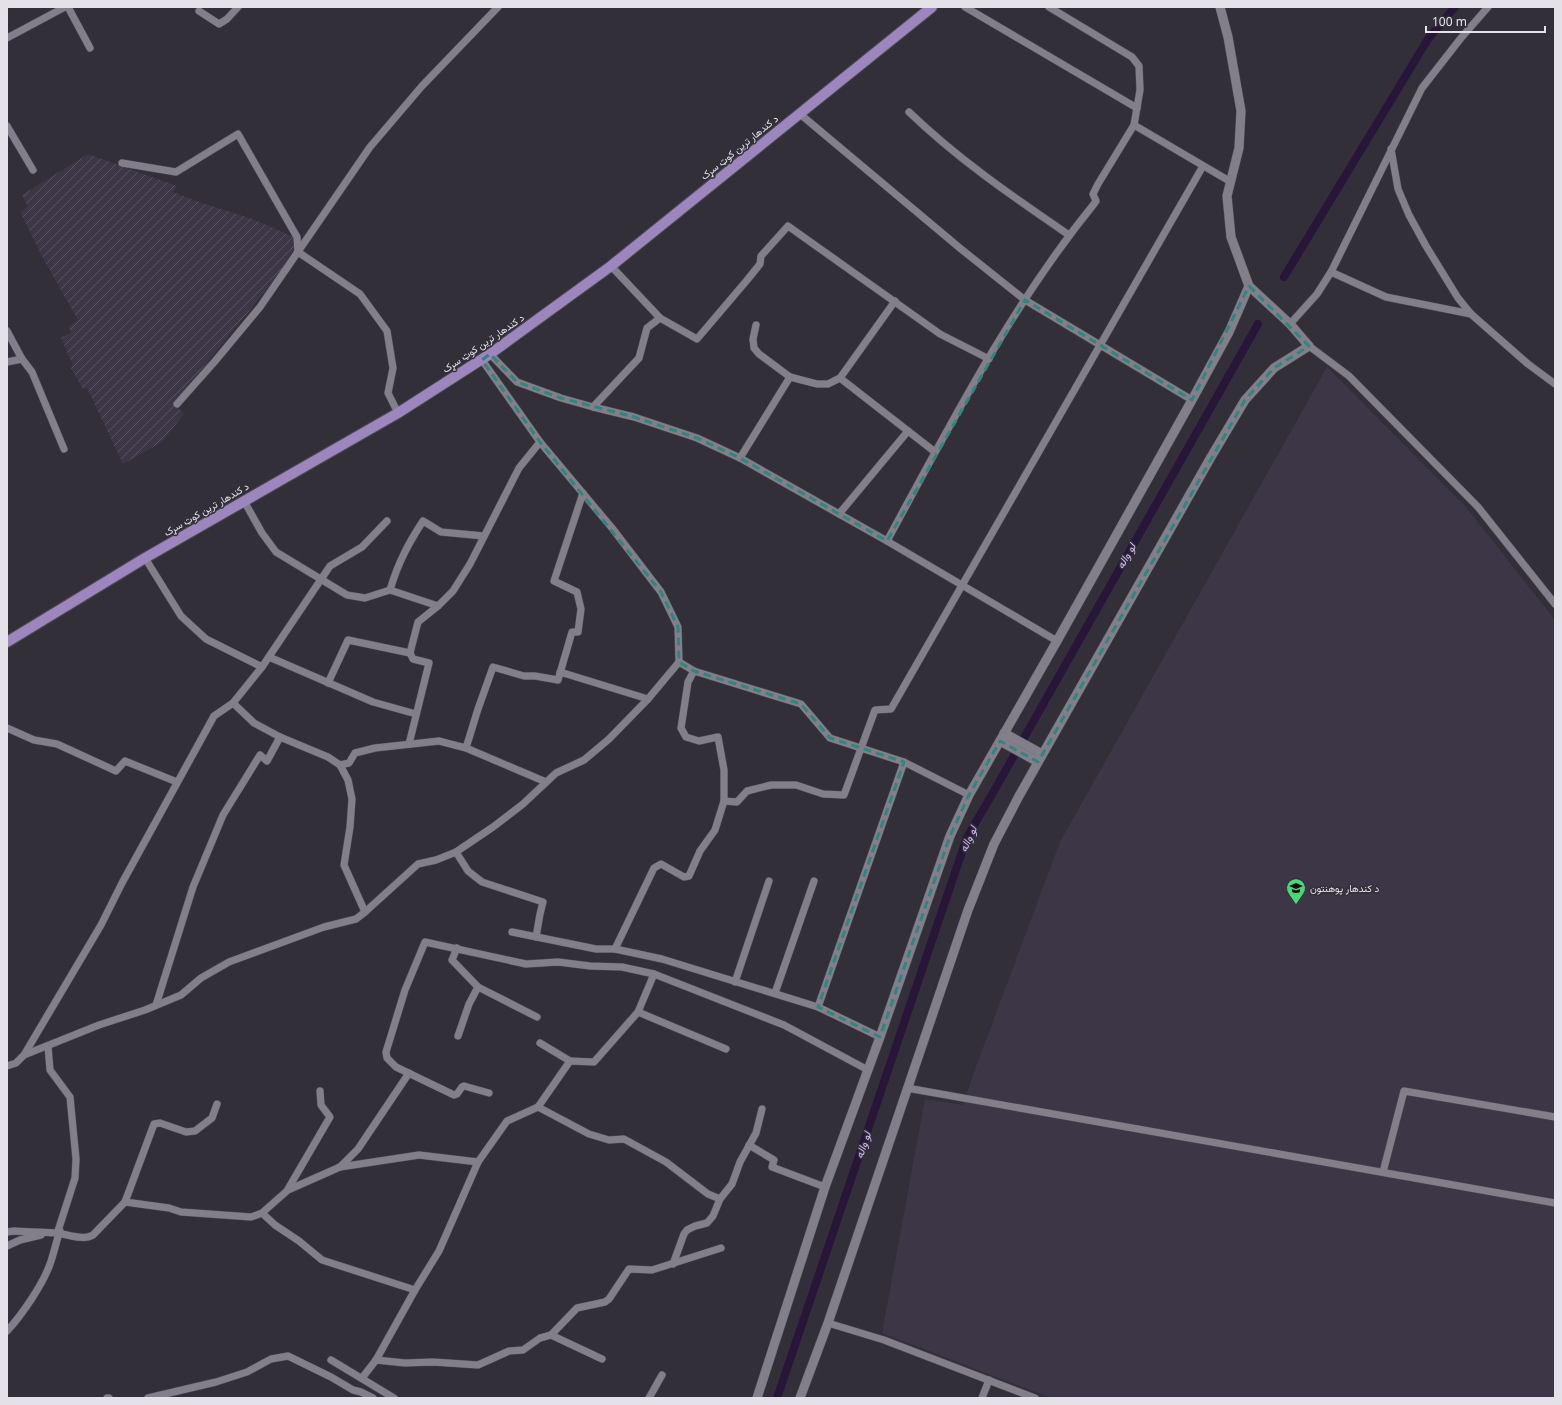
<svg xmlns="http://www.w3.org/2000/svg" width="1562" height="1405" viewBox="0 0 1562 1405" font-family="'Noto Sans',Vazirmatn,sans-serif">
<defs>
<pattern id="industrial-furrows" width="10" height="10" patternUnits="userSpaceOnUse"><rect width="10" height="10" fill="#3c3646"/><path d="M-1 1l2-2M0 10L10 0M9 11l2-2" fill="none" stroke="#585361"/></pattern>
</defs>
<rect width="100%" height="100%" fill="#332f39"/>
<path fill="#3c3646" d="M 1327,367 L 1466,507 L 1555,620 L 1555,1398 L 1051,1398 L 882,1333 L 925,1099 L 963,1105 L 974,1072 L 1060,842 Z"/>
<path fill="url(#industrial-furrows)" d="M 88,154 L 177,186 L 173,192 L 205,204 L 253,219 L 294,237 L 295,248 L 293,257 L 174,403 L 184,414 L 162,442 L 123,464 L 87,388 L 83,389 L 71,368 L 73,365 L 61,338 L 71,332 L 68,327 L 78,320 L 44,260 L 20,212 L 28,207 L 22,195 Z"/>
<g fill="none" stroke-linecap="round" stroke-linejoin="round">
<g stroke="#27153a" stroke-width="8">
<path d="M 1284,277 L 1428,39 L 1455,7"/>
<path d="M 777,1398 L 967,837 L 990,798 L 1258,324"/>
</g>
<defs>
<g id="minor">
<path d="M 68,7 L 90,48"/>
<path d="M 965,7 L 1137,108"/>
<path d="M 1049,7 L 1132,57 L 1139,66 L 1140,90 L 1134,125 L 1231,182"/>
<path d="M 199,11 L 219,24 L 227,19 L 238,7"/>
<path d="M 7,38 L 65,7"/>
<path d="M 909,112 C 959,160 1012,196 1069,235"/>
<path d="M 800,114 L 961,249 L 1025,300 L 1192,400"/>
<path d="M 7,126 L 33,170"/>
<path d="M 1391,149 L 1398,189 L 1409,215 L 1426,246 L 1458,298 L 1471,314 L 1528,364 L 1555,384"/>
<path d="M 122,163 L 176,172 L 238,134 L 297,237 L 298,252 L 360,294 L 387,331 L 393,368 L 388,393 L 398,413"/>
<path d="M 611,266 L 660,318 L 697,339 L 748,279 L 760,264 L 761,256 L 788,226 L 940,334 L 989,359"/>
<path d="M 1331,272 L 1386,297 L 1471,314"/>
<path d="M 1290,324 L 1317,294 L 1331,272 L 1422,88 L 1461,38 L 1488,7"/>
<path d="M 756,325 L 753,339 L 754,348 L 759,354 L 790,377 L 817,384 L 828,384 L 840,378 L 895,301"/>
<path d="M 7,331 L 22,359"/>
<path d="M 1309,346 L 1349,376 L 1478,507 L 1555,604"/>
<path d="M 490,354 L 517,382 L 561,398 L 593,407 L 634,417 L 697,438 L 740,458 L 887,541 L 1057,641"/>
<path d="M 7,362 L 22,359 L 32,372 L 64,449"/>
<path d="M 840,378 L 935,452"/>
<path d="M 177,404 L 216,360 L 260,307 L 370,147 L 422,86 L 498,7"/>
<path d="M 593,407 L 639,358 L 647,328 L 660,318"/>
<path d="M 740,458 L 790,377"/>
<path d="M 244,501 L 262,533 L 276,552 L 347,595 L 365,598 L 390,590 L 438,606"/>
<path d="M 839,514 L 908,431"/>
<path d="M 887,541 C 950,425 1011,306 1094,204 L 1096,201 L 1093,194 L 1098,184 L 1134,125"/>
<path d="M 145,558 L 181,616 L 206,639 L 262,667"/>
<path d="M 390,590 C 398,563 408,544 423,521 L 441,532 L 484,536"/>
<path d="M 269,657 L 373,702 L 416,714"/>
<path d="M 679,662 L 694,671 L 801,704 L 830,738 L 904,762 L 969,795"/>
<path d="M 560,672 L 648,699"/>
<path d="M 328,683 L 348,640 L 410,653"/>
<path d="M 233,703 L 254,723 L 280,737 L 328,757 L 340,765 L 348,780 L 352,799 L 350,827 L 344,865 L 365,912"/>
<path d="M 7,728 L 34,740 L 57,744 L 116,771 L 125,761 L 177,782"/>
<path d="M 409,744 L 429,663 L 413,659 L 410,653 L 418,622 L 438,606 L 453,591 L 470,564 L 519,468 L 540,442"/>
<path d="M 466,748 L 478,709 L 493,667 L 524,676 L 535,676 L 558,680 L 572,632 L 578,632 L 581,609 L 577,592 L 554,581 L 583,493"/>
<path d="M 340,765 L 349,763 L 355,753 L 375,748 L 439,741 L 466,748 L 546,782"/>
<path d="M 724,801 L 737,802 L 747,791 L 771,785 L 796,785 L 823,794 L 844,795 L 875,710 L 891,709 L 1203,166"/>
<path d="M 456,852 L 468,871 L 482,882 L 543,902 L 540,914 L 536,937"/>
<path d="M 512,932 L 596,949 L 615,949 L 662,959 L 818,1007 L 880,1037"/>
<path d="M 457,948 L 452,960 L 478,987 L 537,1017"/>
<path d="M 615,949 L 654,868 L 661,864 L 684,877 L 689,876 L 700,851 L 715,830 L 724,801 L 724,770 L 718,737 L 699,741 L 686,737 L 681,728 L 688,682 L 694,671"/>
<path d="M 735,982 L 769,881"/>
<path d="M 775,993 L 814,881"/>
<path d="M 156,1005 L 193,887 L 223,815 L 260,755 L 267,761 L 280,737"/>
<path d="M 818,1007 L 904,762"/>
<path d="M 638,1012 L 726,1049"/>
<path d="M 458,1036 L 469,1004 L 478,987"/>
<path d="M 540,1043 L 570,1061"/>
<path d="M 48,1046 L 50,1070 L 70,1097 L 76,1159 L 75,1178 L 57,1234"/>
<path d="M 24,1055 L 101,925 L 122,883 L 214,716 L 233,703 L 262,667 L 330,566 L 362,547 L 387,521"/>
<path d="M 7,1066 L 16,1063 L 24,1055 L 99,1025 L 145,1010 L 181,995 L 201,978 L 229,962 L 324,927 L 356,919 L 365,912 L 418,864 L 436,860 L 456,852 L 493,827 L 523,804 L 556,773 L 584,760 L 609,739 L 648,699 L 679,662 L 678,627 L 661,592 L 612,528 L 540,442 L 482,360"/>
<path d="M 907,1088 L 1555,1203"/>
<path d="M 489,1093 L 464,1086 L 462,1087 L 457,1094 L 454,1095 L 396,1067 L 387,1058 L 386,1052 L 405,990 L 425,942 L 526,964 L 558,962 L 590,966 L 622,967 L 654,974 L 784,1025 L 868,1070"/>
<path d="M 538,1107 L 589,1134 L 609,1140 L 624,1139 L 666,1162 L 708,1194 L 720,1199"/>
<path d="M 749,1145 L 774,1160 L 772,1167 L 825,1187"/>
<path d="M 340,1167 L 419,1155 L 478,1162"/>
<path d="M 1383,1172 L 1404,1091 L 1555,1117"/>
<path d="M 288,1189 L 330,1117 L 321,1105 L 320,1091"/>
<path d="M 125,1202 L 169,1208 L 181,1212 L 251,1217 L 262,1213 L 288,1190 L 340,1167 L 358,1149 L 409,1073"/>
<path d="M 262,1213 L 275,1225 L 299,1241 L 322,1260 L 415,1290"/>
<path d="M 7,1232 L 14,1231 C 28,1232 42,1232 56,1233 C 67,1234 83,1241 93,1235 L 125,1202 L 154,1124 L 160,1123 L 186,1132 L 195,1131 L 212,1118 L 217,1104"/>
<path d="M 7,1246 L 20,1240 L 41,1235"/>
<path d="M 673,1264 L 684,1234 L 687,1230 L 695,1226 L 707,1223 L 713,1216 L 720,1199 L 732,1184 L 740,1162 L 756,1133 L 762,1109"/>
<path d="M 828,1323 L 884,1340 L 1035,1398"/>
<path d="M 7,1331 C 22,1315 43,1284 50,1264 C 54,1253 56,1242 60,1231"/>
<path d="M 551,1335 L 602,1359"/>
<path d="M 331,1360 L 394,1398"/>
<path d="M 376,1360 L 405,1363 L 433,1362 L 478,1365 L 509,1351 L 523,1350 L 540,1338 L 551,1335 L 577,1308 L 605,1302 L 609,1299 L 629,1269 L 652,1270 L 721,1248"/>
<path d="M 362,1378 L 376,1360 L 415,1290 L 439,1251 L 478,1162 L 507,1121 L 538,1107 L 570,1061 L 594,1062 L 638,1012 L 654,974"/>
<path d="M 107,1398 L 109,1398"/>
<path d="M 148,1398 L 216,1382 L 247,1372 L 271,1359 L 288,1356 L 331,1377 L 353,1390 L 361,1392 L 373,1398"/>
<path d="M 649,1398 L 662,1375"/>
<path d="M 982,1398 L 989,1380"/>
</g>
<g id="tertiary">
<path d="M 1004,733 L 1042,754"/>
<path d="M 1000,741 L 1038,762"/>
<path d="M 757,1398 L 825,1187 L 880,1037 L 950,836 L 969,795 L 1057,641 L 1192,400 L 1229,332 L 1249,286"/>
<path d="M 800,1398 L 828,1323 L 968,910 L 994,844 L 1019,796 L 1211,457 L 1245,400 L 1274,368 L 1309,346 L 1290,324 L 1249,286 L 1231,237 L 1227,196 L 1239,148 L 1241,111 L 1228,37 L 1220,7"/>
</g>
<path id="primary" d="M 7,642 L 145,558 L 398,413 L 490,354 L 611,266 L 932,7"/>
</defs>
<use href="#minor" stroke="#4f4c54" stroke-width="8"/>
<use href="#tertiary" stroke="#4f4c54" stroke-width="10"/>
<use href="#primary" stroke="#4f4c54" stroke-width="12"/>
<use href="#minor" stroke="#837f8a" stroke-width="7"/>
<use href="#tertiary" stroke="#837f8a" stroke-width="9"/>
<use href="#primary" stroke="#9d86bd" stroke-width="10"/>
</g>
<path fill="none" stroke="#2f8680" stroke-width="3" stroke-dasharray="8 5" stroke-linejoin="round" d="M 1249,286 L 1309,346 L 1274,368 L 1245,400 L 1038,762 L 1000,741 L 969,795 L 950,836 L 880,1037 L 818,1007 L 904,762 L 830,738 L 801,704 L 694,671 L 679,662 L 678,627 L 661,592 L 540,442 L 482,360 L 490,354 L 517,382 L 561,398 L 634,417 L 697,438 L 740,458 L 887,541 L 1025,300 L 1192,400 Z"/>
<defs>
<symbol id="university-pin" viewBox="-11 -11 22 30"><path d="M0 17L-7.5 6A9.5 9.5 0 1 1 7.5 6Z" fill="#4ad778" stroke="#332f39"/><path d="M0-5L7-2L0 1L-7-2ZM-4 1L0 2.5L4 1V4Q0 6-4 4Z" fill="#111"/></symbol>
</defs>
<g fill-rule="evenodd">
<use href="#university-pin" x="1285" y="877" width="22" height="30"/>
</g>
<g text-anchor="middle" stroke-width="3" stroke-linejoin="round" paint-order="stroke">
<g font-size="10" fill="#e4e2e8" stroke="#332f39">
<text transform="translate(739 147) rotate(-39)" y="4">د کندهار ترين کوټ سړک</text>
<text transform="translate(483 343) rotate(-34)" y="4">د کندهار ترين کوټ سړک</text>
<text transform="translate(206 509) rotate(-30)" y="4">د کندهار ترين کوټ سړک</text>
</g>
<g font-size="10" fill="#e4e2e8" stroke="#332f39" text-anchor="start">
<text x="1310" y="892">د کندهار پوهنتون</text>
</g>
<g font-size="11" font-style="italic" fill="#d5b8fe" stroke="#332f39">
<text transform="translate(1126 556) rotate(-60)" y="4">لو واله</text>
<text transform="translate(968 839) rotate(-66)" y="4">لو واله</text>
<text transform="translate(863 1145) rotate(-71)" y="4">لو واله</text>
</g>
</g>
<rect width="1562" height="1405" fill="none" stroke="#e4e2e8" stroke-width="16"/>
<path d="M1426 26v6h119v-6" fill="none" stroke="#e4e2e8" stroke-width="2"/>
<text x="1432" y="26" font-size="12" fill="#e4e2e8" stroke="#332f39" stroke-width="3" paint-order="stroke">100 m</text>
</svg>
